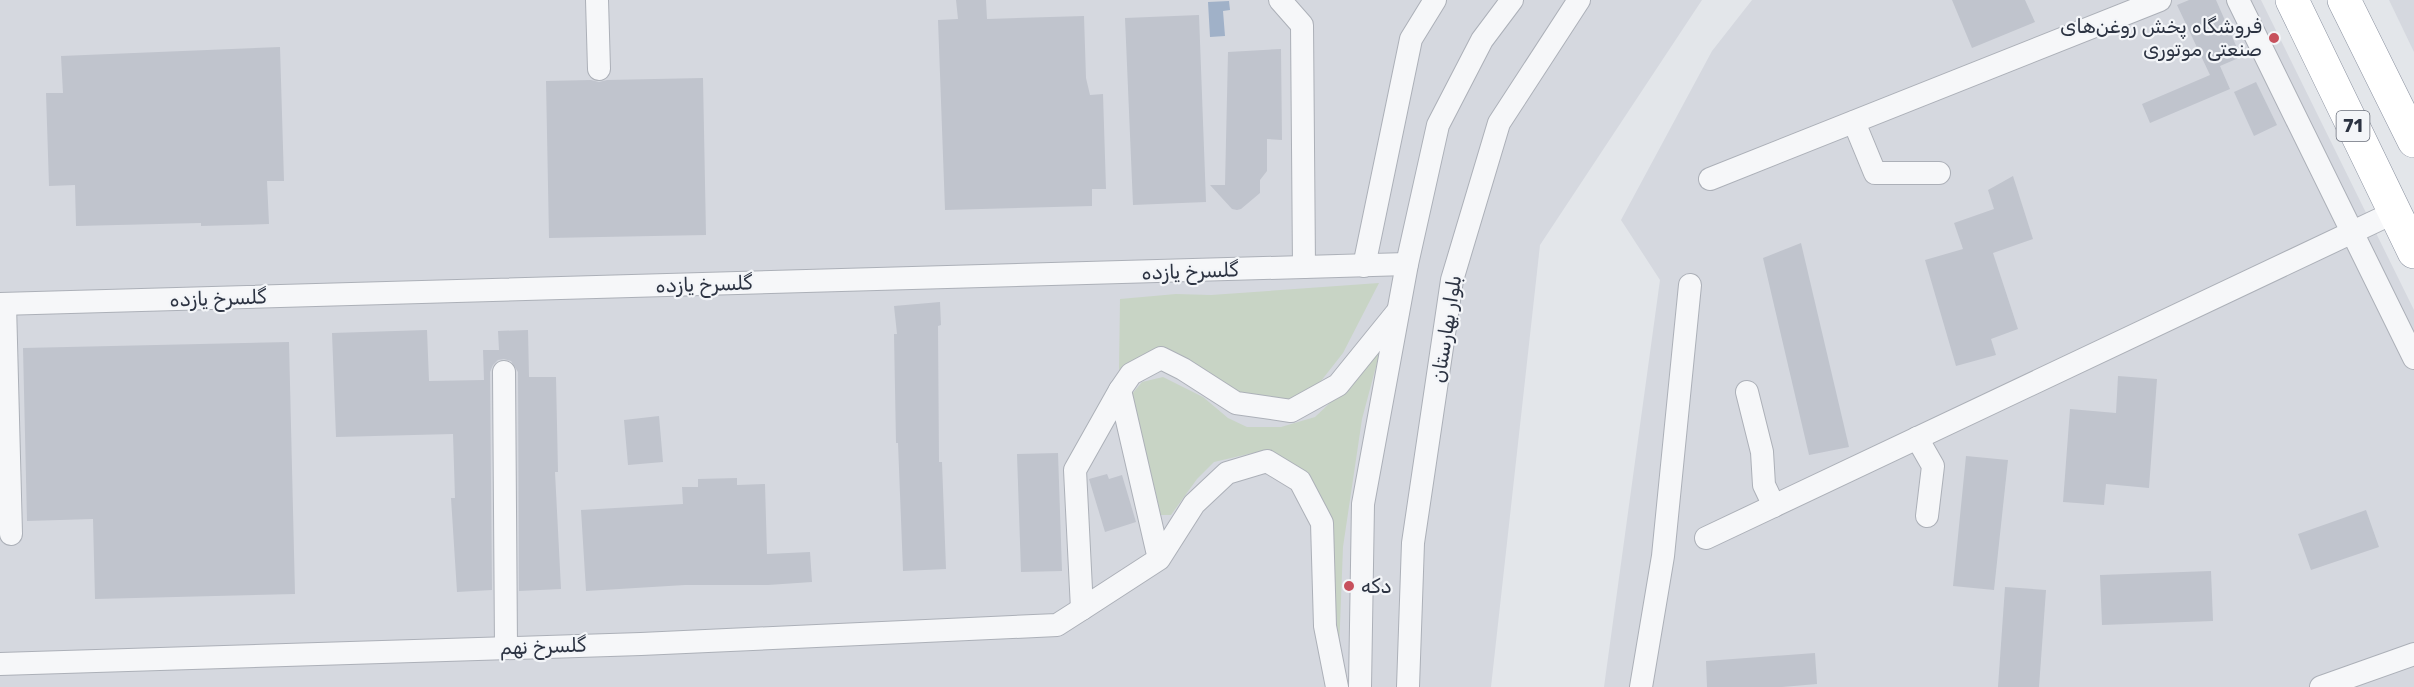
<svg xmlns="http://www.w3.org/2000/svg" width="2414" height="687" viewBox="0 0 2414 687" font-family="Rubik,Vazirmatn,sans-serif">
<rect width="100%" height="100%" fill="#e3e6ea"/>
<g fill="#d5d8df">
<path d="M 0,0 L 1702,0 L 1540,245 L 1491,687 L 0,687 Z"/>
<path d="M 1752,0 L 2261,0 L 2414,310 L 2414,687 L 1604,687 L 1660,280 L 1621,220 L 1712,51 Z"/>
<path d="M 2389,0 L 2414,0 L 2414,52 Z"/>
</g>
<g fill="#c8d4c5">
<path d="M 1379,283 L 1343,353 L 1321,381 L 1293,399 L 1268,401 L 1131,362 L 1119,370 L 1120,299 L 1176,294 L 1211,295 Z"/>
<path d="M 1382,344 L 1362,419 L 1343,547 L 1339,651 L 1329,520 L 1257,452 L 1214,462 L 1197,479 L 1171,515 L 1161,515 L 1132,394 L 1142,382 L 1163,377 L 1203,397 L 1228,418 L 1247,427 L 1281,427 L 1315,417 L 1334,399 Z"/>
</g>
<path fill="#a0b1c8" d="M 1229,1 L 1230,10 L 1223,11 L 1225,36 L 1210,37 L 1208,2 Z"/>
<g fill="#c0c4cd">
<path d="M 956,0 L 986,0 L 987,19 L 1084,16 L 1086,78 L 1090,95 L 1103,94 L 1106,189 L 1092,189 L 1092,206 L 945,210 L 938,20 L 958,19 Z"/>
<path d="M 1952,0 L 2025,0 L 2035,22 L 1972,48 Z"/>
<path d="M 2189,0 L 2216,0 L 2241,57 L 2220,66 L 2230,89 L 2150,123 L 2142,104 L 2210,75 L 2177,5 Z"/>
<path d="M 1199,15 L 1206,202 L 1133,205 L 1125,18 Z"/>
<path d="M 280,47 L 284,181 L 267,181 L 269,224 L 201,226 L 201,223 L 76,226 L 75,185 L 49,186 L 46,93 L 63,93 L 61,56 Z"/>
<path d="M 1281,49 L 1282,140 L 1267,139 L 1267,171 L 1260,180 L 1260,193 L 1241,209 L 1237,210 L 1232,209 L 1210,185 L 1225,185 L 1228,52 Z"/>
<path d="M 703,78 L 706,235 L 549,238 L 546,81 L 591,80 L 599,82 L 607,80 Z"/>
<path d="M 2256,82 L 2277,125 L 2254,136 L 2234,92 Z"/>
<path d="M 2013,176 L 2033,239 L 1993,253 L 2018,329 L 1991,339 L 1996,355 L 1956,366 L 1925,260 L 1963,249 L 1954,223 L 1994,209 L 1988,190 Z"/>
<path d="M 1801,243 L 1849,447 L 1809,455 L 1763,258 Z"/>
<path d="M 940,302 L 941,325 L 938,326 L 939,462 L 942,462 L 946,569 L 903,571 L 898,443 L 896,443 L 894,334 L 897,334 L 894,306 Z"/>
<path d="M 427,330 L 429,381 L 484,380 L 483,350 L 499,350 L 498,331 L 528,330 L 529,377 L 556,377 L 558,472 L 555,472 L 561,589 L 519,591 L 518,372 L 511,361 L 504,359 L 498,360 L 493,365 L 490,372 L 492,590 L 457,592 L 451,498 L 455,498 L 453,434 L 336,437 L 332,333 Z"/>
<path d="M 289,342 L 295,594 L 95,599 L 93,519 L 27,521 L 23,348 Z"/>
<path d="M 2118,376 L 2157,379 L 2149,488 L 2106,484 L 2104,505 L 2063,502 L 2070,409 L 2116,413 Z"/>
<path d="M 659,416 L 663,462 L 628,465 L 624,420 Z"/>
<path d="M 1058,453 L 1062,571 L 1021,572 L 1017,454 Z"/>
<path d="M 1966,456 L 2008,460 L 1994,590 L 1953,586 Z"/>
<path d="M 1107,474 L 1109,479 L 1122,475 L 1136,522 L 1105,532 L 1089,479 Z"/>
<path d="M 737,478 L 737,485 L 765,484 L 767,554 L 810,552 L 812,582 L 768,585 L 685,585 L 586,591 L 581,510 L 683,504 L 682,487 L 698,487 L 698,479 Z"/>
<path d="M 2366,510 L 2379,547 L 2311,570 L 2298,534 Z"/>
<path d="M 2211,571 L 2213,621 L 2102,625 L 2100,575 Z"/>
<path d="M 2005,587 L 2046,590 L 2039,687 L 1998,687 Z"/>
<path d="M 1815,653 L 1817,684 L 1782,687 L 1707,687 L 1706,661 Z"/>
</g>
<g fill="none" stroke-linecap="round" stroke-linejoin="round">
<defs>
<g id="minor">
<path d="M 597,0 L 599,69"/>
<path d="M 1280,0 L 1302,25 L 1304,267"/>
<path d="M 2238,0 L 2414,358"/>
<path d="M 1854,122 L 1875,173 L 1939,173"/>
<path d="M 1710,179 L 2160,0"/>
<path d="M 1364,266 L 1411,39 L 1435,0"/>
<path d="M 0,304 L 1407,264"/>
<path d="M 5,304 L 11,534"/>
<path d="M 504,372 L 506,647"/>
<path d="M 1120,390 L 1131,374 L 1161,358 L 1183,369 L 1236,403 L 1291,411 L 1338,385 L 1398,311"/>
<path d="M 1747,392 L 1762,452 L 1764,485 L 1774,506"/>
<path d="M 1917,438 L 1933,466 L 1927,516"/>
<path d="M 1706,538 L 2395,212"/>
<path d="M 1159,559 L 1120,390 L 1075,470 L 1082,609 L 1159,559 L 1194,504 L 1227,473 L 1267,461 L 1300,481 L 1322,523 L 1325,626 L 1337,687"/>
<path d="M 0,664 L 641,644 L 1057,625 L 1082,609"/>
<path d="M 1360,687 L 1363,504 L 1407,264 L 1438,125 L 1482,40 L 1512,0"/>
<path d="M 1408,687 L 1413,543 L 1452,280 L 1499,123 L 1579,0"/>
<path d="M 1641,687 L 1663,556 L 1690,285"/>
<path d="M 2321,687 L 2414,654"/>
</g>
<g id="highway">
<path d="M 2292,0 L 2414,252"/>
<path d="M 2344,0 L 2414,141"/>
</g>
</defs>
<use href="#minor" stroke="#acb0b8" stroke-width="24"/>
<use href="#highway" stroke="#8b92a0" stroke-width="34"/>
<use href="#minor" stroke="#f6f7f9" stroke-width="22"/>
<use href="#highway" stroke="#fff" stroke-width="33"/>
</g>
<g fill="#c7505c" stroke="#f3f5f8" stroke-width="2">
<circle cx="2274" cy="38" r="6"/>
<circle cx="1349" cy="586" r="6"/>
</g>
<g text-anchor="middle" stroke-width="4.5" stroke-linejoin="round" paint-order="stroke">
<rect fill="#f3f5f8" stroke="#686d79" stroke-width="1.5" x="2336.5" y="111" width="33" height="30" rx="4.5"/>
<g font-size="18" font-weight="bold" fill="#2c3342">
<text x="2353" y="132">71</text>
</g>
<g font-size="20" fill="#2c3342" stroke="#f3f5f8" text-anchor="end">
<text x="2262" y="33">فروشگاه پخش روغن‌های<tspan x="2262" dy="23">صنعتی موتوری</tspan></text>
<text x="1361" y="593" text-anchor="start">دکه</text>
</g>
<g font-size="20" fill="#2c3342" stroke="#f3f5f8">
<text transform="translate(1190 271) rotate(-2)" y="7">گلسرخ یازده</text>
<text transform="translate(704 284) rotate(-2)" y="7">گلسرخ یازده</text>
<text transform="translate(218 298) rotate(-2)" y="7">گلسرخ یازده</text>
<text transform="translate(1446 329) rotate(-81)" y="7">بلوار بهارستان</text>
<text transform="translate(543 646) rotate(-2)" y="7">گلسرخ نهم</text>
</g>
</g>
</svg>
